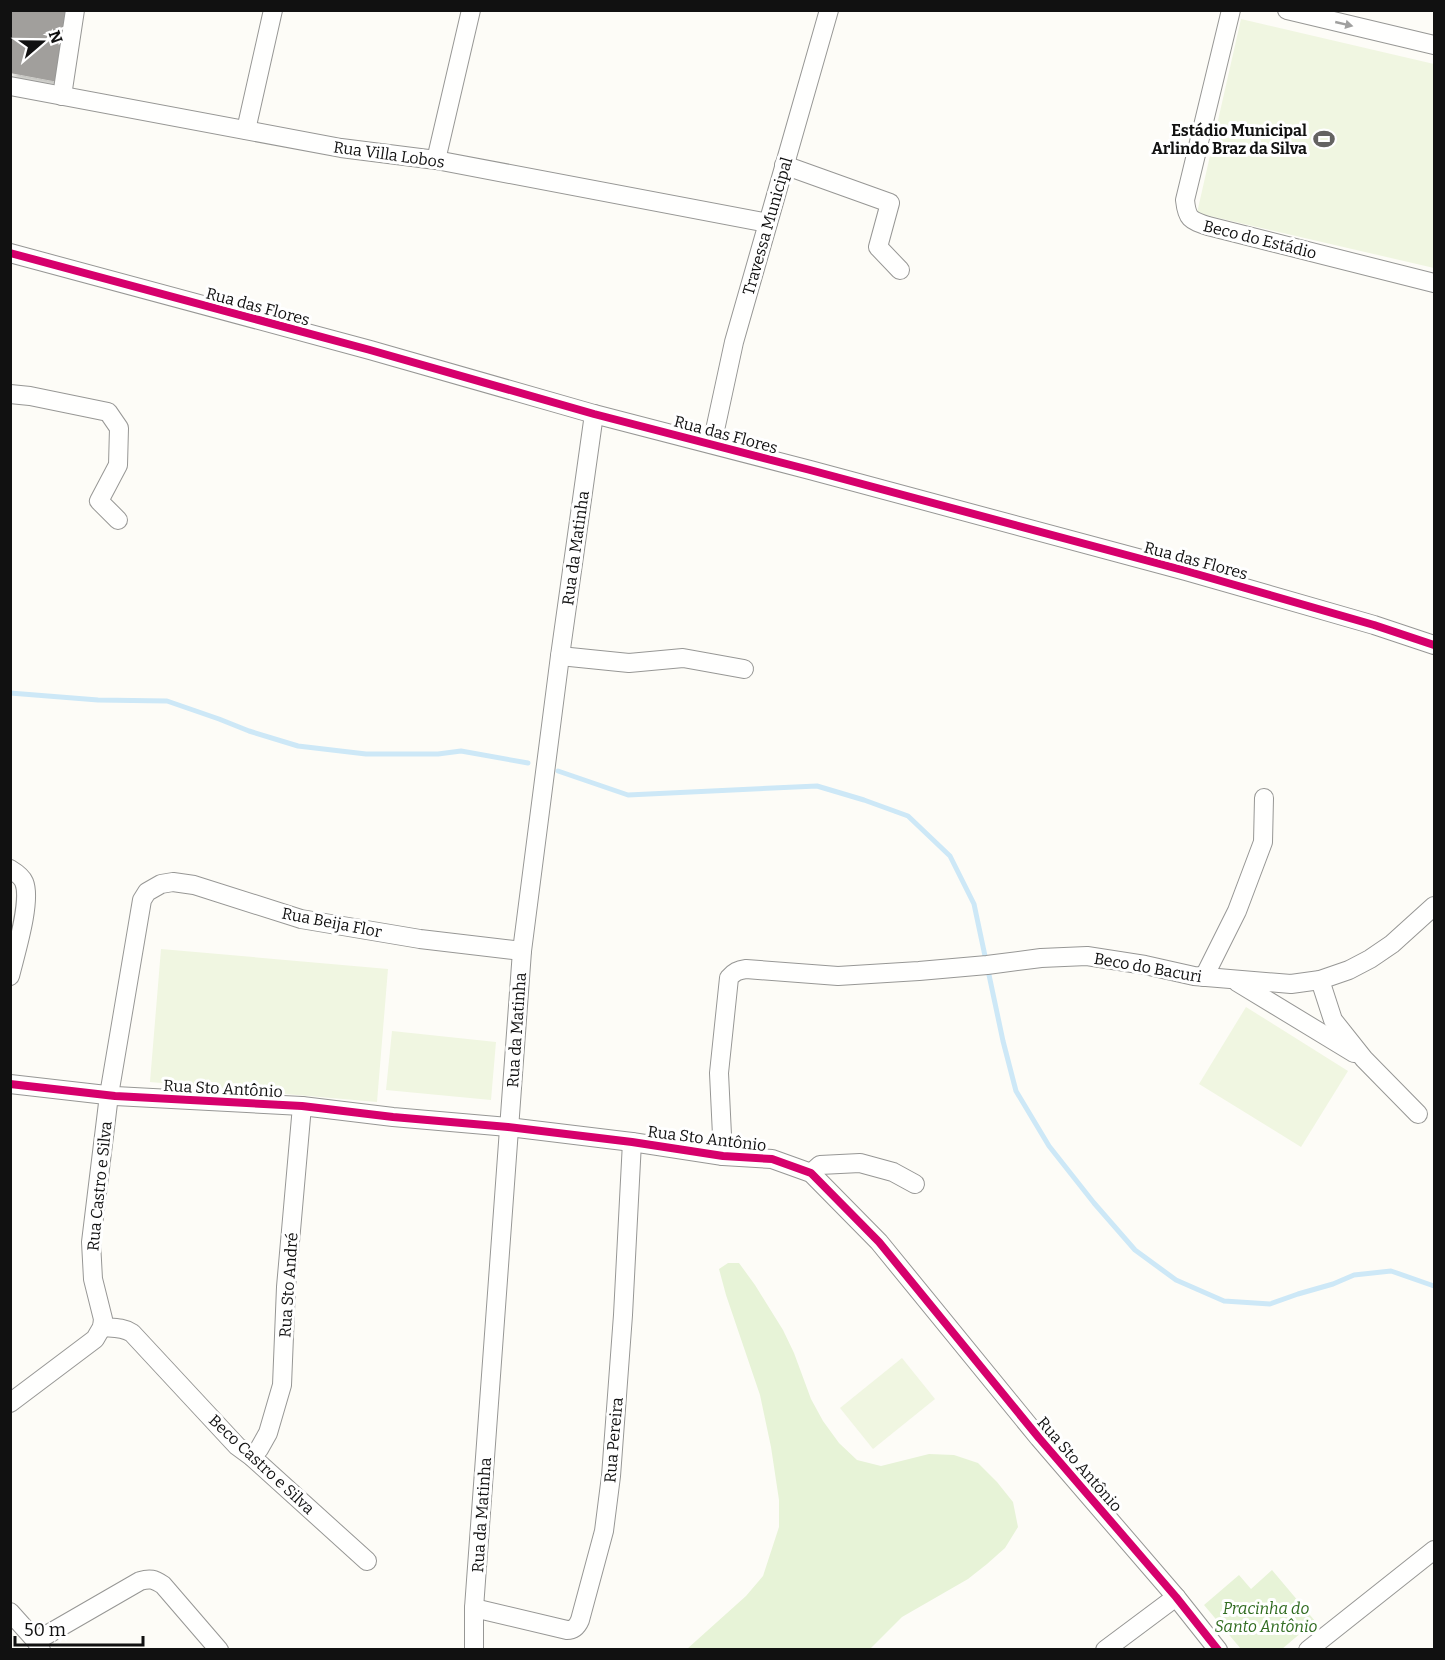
<svg xmlns="http://www.w3.org/2000/svg" width="1445" height="1660" viewBox="0 0 1445 1660" font-family="Bitter,serif">
<defs>
<filter id="shadow"><feDropShadow dx="4.5" dy="4.5" stdDeviation="3" flood-color="#0004"/></filter>
</defs>
<rect width="100%" height="100%" fill="#fdfcf7"/>
<g fill="#e7f3d7">
<path d="M 728,1263 L 739,1263 L 755,1285 L 783,1330 L 794,1353 L 811,1399 L 823,1421 L 839,1443 L 857,1460 L 881,1466 L 929,1454 L 954,1455 L 978,1463 L 997,1482 L 1013,1502 L 1018,1527 L 1005,1548 L 987,1564 L 968,1579 L 902,1617 L 870,1649 L 687,1649 L 746,1596 L 763,1576 L 779,1527 L 779,1500 L 771,1447 L 760,1395 L 726,1295 L 719,1269 Z"/>
<path d="M 1272,1570 L 1315,1621 L 1282,1649 L 1241,1649 L 1204,1605 L 1239,1575 L 1251,1589 Z"/>
</g>
<g fill="#f0f6e1">
<path d="M 1241,19 L 1434,64 L 1434,268 L 1197,213 Z"/>
<path d="M 161,949 L 388,969 L 377,1102 L 150,1082 Z"/>
<path d="M 1246,1007 L 1348,1071 L 1301,1147 L 1199,1084 Z"/>
<path d="M 392,1031 L 496,1042 L 491,1100 L 386,1090 Z"/>
<path d="M 902,1358 L 935,1399 L 873,1449 L 840,1408 Z"/>
</g>
<g fill="none" stroke-linecap="round" stroke-linejoin="round">
<g stroke="#cde8f7" stroke-width="5">
<path d="M 10,693 L 98,700 L 167,701 L 219,719 L 249,731 L 298,746 L 366,754 L 438,754 L 461,751 L 528,763"/>
<path d="M 558,771 L 628,795 L 817,786 L 864,800 L 908,816 L 950,856 L 974,904 L 1003,1041 L 1016,1091 L 1049,1146 L 1094,1203 L 1135,1250 L 1176,1280 L 1224,1301 L 1270,1304 L 1298,1294 L 1333,1284 L 1354,1275 L 1391,1271 L 1434,1286"/>
</g>
</g>
<path fill="#a19f9c" filter="url(#shadow)" d="M 10,10 L 69,10 L 58,82 L 10,73 Z"/>
<g fill="none" stroke-linecap="round" stroke-linejoin="round">
<defs>
<g id="street">
<path d="M 1231,10 L 1185,200 C 1187,219 1190,220 1208,226 L 1434,283"/>
<path d="M 1287,10 L 1434,45"/>
<path d="M 10,86 L 341,148 L 436,160 L 768,223"/>
<path d="M 62,96 L 75,10"/>
<path d="M 246,130 L 273,10"/>
<path d="M 436,160 L 471,10"/>
<path d="M 784,165 L 890,203 L 878,247 L 900,270"/>
<path d="M 10,253 L 370,350 L 594,414 L 810,470 L 1186,571 L 1374,625 L 1434,645"/>
<path d="M 10,394 L 30,396 L 108,412 L 119,428 L 118,465 L 99,501 L 118,520"/>
<path d="M 712,444 L 734,342 L 829,10"/>
<path d="M 560,656 L 629,663 L 683,658 L 744,669"/>
<path d="M 10,869 C 15,872 22,877 24,882 C 32,901 15,955 10,976"/>
<path d="M 1204,977 L 1237,911 L 1263,842 L 1264,798"/>
<path d="M 1320,980 L 1333,1020 L 1364,1059 L 1418,1114"/>
<path d="M 1237,982 L 1354,1053"/>
<path d="M 10,1084 L 115,1096 L 302,1106 L 393,1117 L 508,1127 L 632,1142 L 723,1156 L 772,1159 L 811,1173 L 879,1242 L 1039,1438 L 1176,1597 L 1218,1650"/>
<path d="M 723,1156 L 719,1073 L 729,978 C 734,972 738,970 746,969 L 838,976 L 919,971 L 987,965 L 1041,958 L 1087,956 L 1145,965 L 1194,976 L 1291,984 L 1320,980 L 1349,970 L 1370,959 L 1392,944 L 1434,906"/>
<path d="M 811,1173 L 820,1165 L 860,1163 L 893,1172 L 915,1184"/>
<path d="M 102,1327 C 113,1328 123,1327 132,1333 L 237,1446 L 252,1457 L 367,1561"/>
<path d="M 10,1403 L 95,1339 L 102,1327 L 103,1319 L 93,1279 L 91,1242 L 109,1095 L 142,900 L 147,892 L 161,884 L 173,882 L 194,885 L 301,919 L 420,939 L 522,951"/>
<path d="M 252,1457 L 259,1449 L 268,1433 L 282,1385 L 286,1287 L 302,1106"/>
<path d="M 474,1608 L 567,1630 C 574,1630 577,1627 580,1620 L 604,1531 L 611,1476 L 623,1315 L 632,1142"/>
<path d="M 10,1612 L 36,1641 L 41,1650"/>
<path d="M 36,1641 L 140,1581 C 150,1578 154,1579 163,1585 L 219,1650"/>
<path d="M 474,1650 L 474,1608 L 522,951 L 560,656 L 594,414"/>
<path d="M 1105,1650 L 1176,1597"/>
<path d="M 1308,1650 L 1434,1550"/>
</g>
</defs>
<use href="#street" stroke="#979795" stroke-width="20"/>
<use href="#street" stroke="#fffffe" stroke-width="18"/>
<defs>
<g id="cycleway">
<path d="M 10,253 L 370,350 L 594,414 L 810,470 L 1186,571 L 1374,625 L 1434,645"/>
<path d="M 10,1084 L 115,1096 L 302,1106 L 393,1117 L 508,1127 L 632,1142 L 723,1156 L 772,1159 L 811,1173 L 879,1242 L 1039,1438 L 1176,1597 L 1218,1650"/>
</g>
</defs>
<use href="#cycleway" stroke="#fff" stroke-width="11"/>
<use href="#cycleway" stroke="#d6006c" stroke-width="8"/>
</g>
<defs><path id="oneway-solid" d="M-6-.8H1V-3.2L6.5 0L1 3.2V.8H-6Z" transform="scale(1.5)"/></defs>
<use fill="#a0a09f" href="#oneway-solid" transform="translate(1344 24) rotate(13)"/>
<defs>
<symbol id="stadium-bare" viewBox="-9 -9 18 18"><path d="M0-5a6.5 5 0 1 0 0 10a6.5 5 0 1 0 0-10ZM-3.5-1.8h7v3.6h-7Z" fill="#646362" stroke="#fff" stroke-width="2.5" paint-order="stroke"/></symbol>
</defs>
<g fill-rule="evenodd">
<use href="#stadium-bare" x="1309" y="124" width="30" height="30"/>
</g>
<g text-anchor="middle" stroke-width="6" stroke-linejoin="round" paint-order="stroke">
<g font-size="16" font-weight="bold" fill="#111" stroke="#fff" text-anchor="end">
<text x="1307" y="136">Estádio Municipal<tspan x="1307" dy="18">Arlindo Braz da Silva</tspan></text>
</g>
<g font-size="16" fill="#111" stroke="#fff">
<text transform="translate(389 154) rotate(8)" y="6">Rua Villa Lobos</text>
<text transform="translate(767 226) rotate(-74)" y="6">Travessa Municipal</text>
<text transform="translate(1260 239) rotate(14)" y="6">Beco do Estádio</text>
<text transform="translate(258 306) rotate(15)" y="6">Rua das Flores</text>
<text transform="translate(726 434) rotate(15)" y="6">Rua das Flores</text>
<text transform="translate(575 548) rotate(-82)" y="6">Rua da Matinha</text>
<text transform="translate(1196 560) rotate(15)" y="6">Rua das Flores</text>
<text transform="translate(332 922) rotate(11)" y="6">Rua Beija Flor</text>
<text transform="translate(1148 967) rotate(10)" y="6">Beco do Bacuri</text>
<text transform="translate(516 1030) rotate(-86)" y="6">Rua da Matinha</text>
<text transform="translate(223 1088) rotate(3)" y="6">Rua Sto Antônio</text>
<text transform="translate(707 1138) rotate(7)" y="6">Rua Sto Antônio</text>
<text transform="translate(99 1186) rotate(-84)" y="6">Rua Castro e Silva</text>
<text transform="translate(288 1285) rotate(-86)" y="6">Rua Sto André</text>
<text transform="translate(613 1440) rotate(-85)" y="6">Rua Pereira</text>
<text transform="translate(262 1464) rotate(43)" y="6">Beco Castro e Silva</text>
<text transform="translate(1080 1464) rotate(49)" y="6">Rua Sto Antônio</text>
<text transform="translate(481 1515) rotate(-86)" y="6">Rua da Matinha</text>
</g>
<g font-size="16" font-style="italic" fill="#2f6b1f" stroke="#fff">
<text x="1266" y="1614">Pracinha do<tspan x="1266" dy="18">Santo Antônio</tspan></text>
</g>
</g>
<rect width="1445" height="1660" fill="none" stroke="#111111" stroke-width="24"/>
<g transform="translate(42 42) rotate(70)" stroke="#ffffff" stroke-width="4.5" paint-order="stroke">
<path d="M0-4.5L10 22L0 15L-10 22Z" fill="#111111"/>
<text y="-9" font-size="16" font-weight="bold" text-anchor="middle" fill="#111111">N</text>
</g>
<path d="M15 1636v9h128v-9" fill="none" stroke="#111111" stroke-width="3"/>
<text x="24" y="1636" font-size="18" fill="#111111" stroke="#ffffff" stroke-width="4.5" paint-order="stroke">50 m</text>
</svg>
